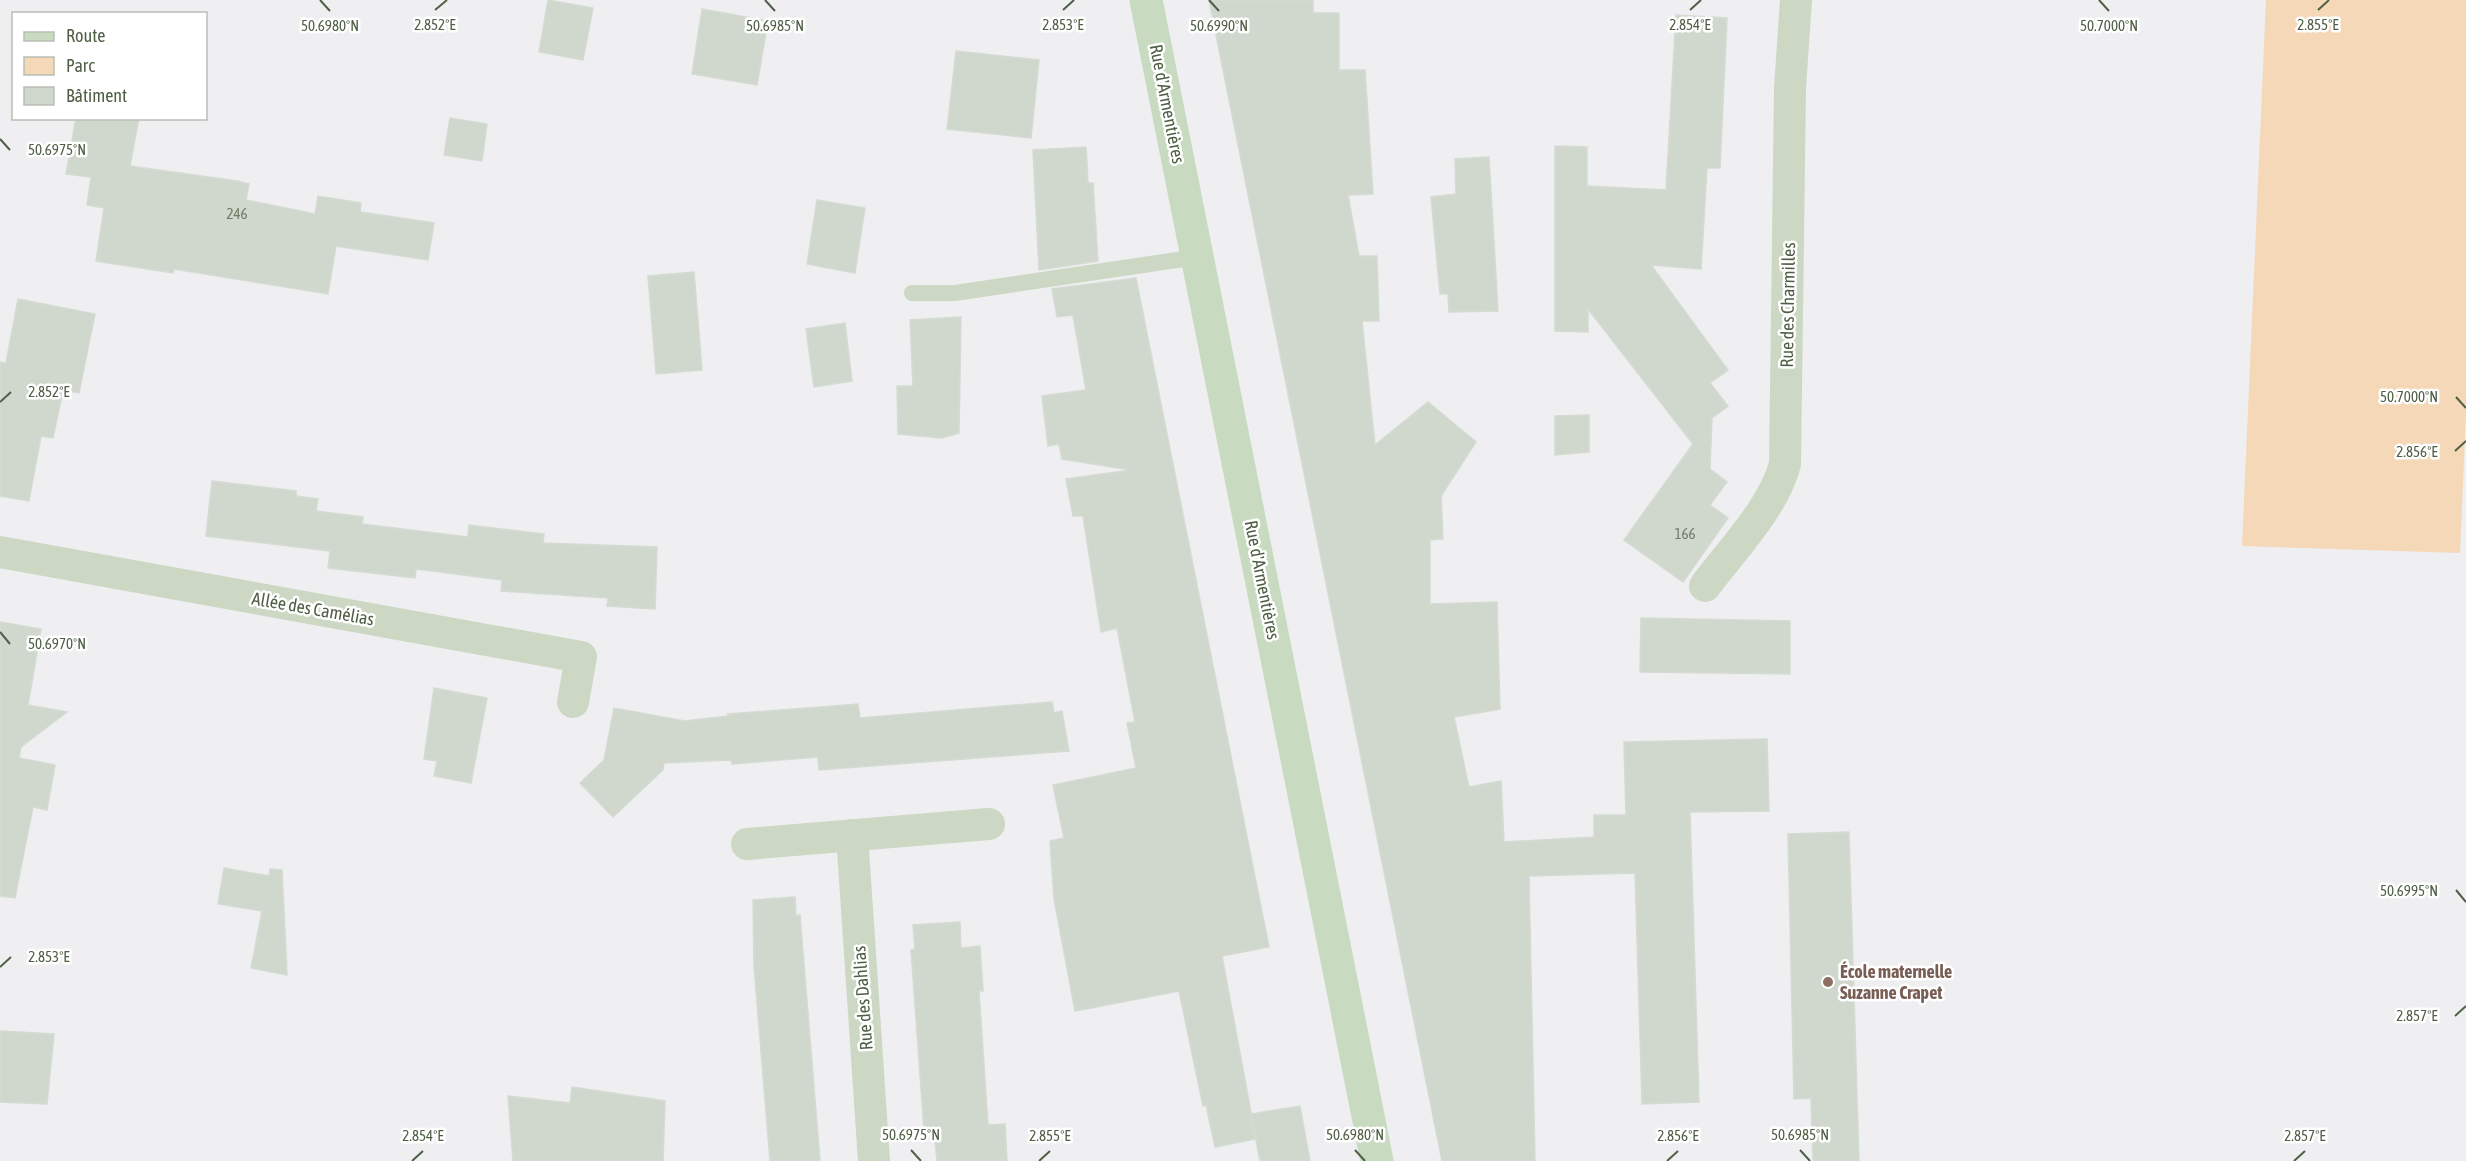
<svg xmlns="http://www.w3.org/2000/svg" width="2466" height="1161" viewBox="0 0 2466 1161" font-family="'Asap Condensed',sans-serif">
<rect width="100%" height="100%" fill="#efeff2"/>
<path fill="#f4d8b8" d="M 2266,0 L 2466,0 L 2466,414 L 2460,553 L 2242,546 Z"/>
<g fill="#d0d7cd" stroke="#d4dbd2" stroke-width="1.5">
<path d="M 548,0 L 593,8 L 583,60 L 539,52 Z"/>
<path d="M 1209,0 L 1313,0 L 1313,13 L 1339,13 L 1339,70 L 1365,70 L 1373,194 L 1348,195 L 1359,256 L 1377,256 L 1379,321 L 1362,321 L 1375,445 L 1428,402 L 1476,442 L 1441,496 L 1443,539 L 1430,540 L 1430,604 L 1497,602 L 1500,709 L 1454,717 L 1469,787 L 1501,781 L 1504,842 L 1594,837 L 1594,815 L 1626,815 L 1624,742 L 1767,739 L 1769,811 L 1690,812 L 1699,1102 L 1642,1104 L 1635,873 L 1529,876 L 1535,1161 L 1442,1161 Z"/>
<path d="M 702,9 L 768,21 L 757,85 L 692,74 Z"/>
<path d="M 1676,15 L 1727,18 L 1720,168 L 1707,168 L 1701,269 L 1651,265 L 1728,370 L 1710,383 L 1728,406 L 1712,418 L 1710,469 L 1727,482 L 1710,505 L 1728,518 L 1683,582 L 1624,540 L 1693,444 L 1588,309 L 1588,332 L 1555,331 L 1555,146 L 1587,147 L 1587,186 L 1666,190 Z"/>
<path d="M 956,51 L 1039,60 L 1031,138 L 947,129 Z"/>
<path d="M 76,118 L 139,118 L 130,166 L 237,181 L 249,184 L 246,200 L 315,214 L 318,196 L 361,203 L 360,212 L 434,223 L 428,260 L 336,246 L 328,294 L 174,269 L 173,273 L 96,261 L 104,208 L 87,205 L 91,177 L 66,174 Z"/>
<path d="M 450,118 L 487,124 L 482,161 L 444,155 Z"/>
<path d="M 1086,147 L 1088,183 L 1093,183 L 1098,261 L 1039,270 L 1033,150 Z"/>
<path d="M 1489,157 L 1498,311 L 1449,312 L 1448,294 L 1440,294 L 1431,197 L 1456,194 L 1455,159 Z"/>
<path d="M 817,200 L 865,208 L 855,273 L 807,264 Z"/>
<path d="M 694,272 L 702,370 L 656,374 L 648,276 Z"/>
<path d="M 1136,278 L 1269,947 L 1222,956 L 1256,1139 L 1215,1147 L 1206,1105 L 1203,1106 L 1179,991 L 1075,1011 L 1054,899 L 1050,841 L 1064,838 L 1053,785 L 1136,768 L 1127,723 L 1135,722 L 1117,628 L 1101,632 L 1083,516 L 1073,516 L 1066,479 L 1131,470 L 1062,459 L 1059,444 L 1048,446 L 1042,396 L 1086,390 L 1073,315 L 1057,317 L 1052,289 Z"/>
<path d="M 18,299 L 95,314 L 79,393 L 63,390 L 53,438 L 41,436 L 29,501 L 0,496 L 0,362 L 6,363 Z"/>
<path d="M 961,317 L 959,433 L 942,438 L 898,434 L 897,386 L 913,386 L 910,320 Z"/>
<path d="M 845,323 L 852,381 L 814,387 L 806,329 Z"/>
<path d="M 1589,415 L 1589,452 L 1555,455 L 1555,416 Z"/>
<path d="M 212,481 L 296,491 L 296,496 L 318,499 L 316,511 L 363,517 L 362,524 L 468,537 L 469,525 L 544,534 L 543,543 L 657,547 L 655,609 L 607,606 L 608,598 L 501,591 L 502,580 L 416,569 L 415,578 L 328,568 L 330,551 L 206,536 Z"/>
<path d="M 1641,618 L 1790,621 L 1790,674 L 1640,672 Z"/>
<path d="M 0,622 L 41,629 L 28,705 L 67,712 L 21,747 L 19,758 L 55,765 L 47,810 L 33,807 L 15,898 L 0,896 Z"/>
<path d="M 434,688 L 487,698 L 471,783 L 434,776 L 437,761 L 424,759 Z"/>
<path d="M 1052,702 L 1054,713 L 1062,711 L 1069,751 L 819,770 L 818,757 L 732,764 L 731,760 L 664,763 L 663,770 L 613,817 L 580,783 L 604,760 L 614,708 L 685,721 L 728,716 L 728,714 L 858,704 L 860,718 Z"/>
<path d="M 1849,832 L 1859,1161 L 1813,1161 L 1811,1098 L 1794,1099 L 1788,834 Z"/>
<path d="M 224,868 L 269,876 L 270,869 L 282,870 L 287,975 L 251,968 L 262,911 L 218,904 Z"/>
<path d="M 795,897 L 796,916 L 800,915 L 820,1161 L 770,1161 L 754,966 L 753,900 Z"/>
<path d="M 960,922 L 961,948 L 980,946 L 983,991 L 979,991 L 988,1125 L 1005,1124 L 1007,1161 L 937,1161 L 934,1129 L 924,1130 L 911,950 L 915,949 L 913,925 Z"/>
<path d="M 0,1031 L 54,1034 L 47,1104 L 0,1102 Z"/>
<path d="M 572,1087 L 665,1101 L 663,1161 L 513,1161 L 508,1096 L 570,1103 Z"/>
<path d="M 1300,1106 L 1310,1161 L 1260,1161 L 1251,1114 Z"/>
</g>
<g fill="none" stroke-linecap="round" stroke-linejoin="round">
<path stroke="#ccd8c4" stroke-width="16" d="M 912,293 L 955,293 L 1197,257"/>
<g stroke="#ccd8c4" stroke-width="32">
<path d="M 0,552 L 581,657 L 573,702"/>
<path d="M 1705,586 C 1731,551 1774,507 1785,464 L 1790,88 L 1796,0"/>
<path d="M 852,835 L 874,1161"/>
<path d="M 747,844 L 989,824"/>
</g>
<path stroke="#c8dabf" stroke-width="33" d="M 1146,0 L 1377,1161"/>
</g>
<path fill="none" stroke="#4f5f45" stroke-width="2" d="M 320,0 L 330,11M 765,0 L 775,11M 1209,0 L 1219,11M 2099,0 L 2109,11M 435,10 L 447,0M 1063,10 L 1074,0M 1690,10 L 1701,0M 2318,10 L 2329,0M 0,139 L 10,150M 2456,397 L 2466,408M 0,402 L 11,392M 2455,451 L 2466,441M 0,632 L 10,644M 2456,890 L 2466,902M 0,967 L 11,957M 2455,1016 L 2466,1006M 911,1150 L 921,1161M 1355,1150 L 1365,1161M 1800,1150 L 1810,1161M 412,1161 L 423,1151M 1039,1161 L 1050,1151M 1667,1161 L 1678,1151M 2294,1161 L 2305,1151"/>
<circle fill="#8d6e63" stroke="#fff" stroke-width="2" cx="1828" cy="982" r="6"/>
<g text-anchor="middle" stroke-width="5" stroke-linejoin="round" paint-order="stroke">
<g font-size="15" fill="#6f7d67">
<text x="237" y="219">246</text>
<text x="1685" y="539">166</text>
</g>
<g font-size="18" fill="#4f5f45" stroke="#fff">
<text transform="translate(1167 104) rotate(79)" y="6">Rue d'Armentières</text>
<text transform="translate(1788 305) rotate(-89)" y="6">Rue des Charmilles</text>
<text transform="translate(1262 580) rotate(79)" y="6">Rue d'Armentières</text>
<text transform="translate(313 609) rotate(10)" y="6">Allée des Camélias</text>
<text transform="translate(863 998) rotate(-94)" y="6">Rue des Dahlias</text>
</g>
<g font-size="18" font-weight="bold" fill="#785e54" stroke="#fff" text-anchor="start">
<text x="1840" y="978">École maternelle<tspan x="1840" dy="21">Suzanne Crapet</tspan></text>
</g>
</g>
<g font-size="15" text-anchor="middle" fill="#4f5f45" stroke="#fff" stroke-width="5" stroke-linejoin="round" paint-order="stroke">
<text x="435" y="30">2.852°E</text>
<text x="1063" y="30">2.853°E</text>
<text x="1690" y="30">2.854°E</text>
<text x="2318" y="30">2.855°E</text>
<text x="330" y="31">50.6980°N</text>
<text x="775" y="31">50.6985°N</text>
<text x="1219" y="31">50.6990°N</text>
<text x="2109" y="31">50.7000°N</text>
<text x="57" y="155">50.6975°N</text>
<text x="49" y="397">2.852°E</text>
<text x="2409" y="402">50.7000°N</text>
<text x="2417" y="457">2.856°E</text>
<text x="57" y="649">50.6970°N</text>
<text x="2409" y="896">50.6995°N</text>
<text x="49" y="962">2.853°E</text>
<text x="2417" y="1021">2.857°E</text>
<text x="911" y="1140">50.6975°N</text>
<text x="1355" y="1140">50.6980°N</text>
<text x="1800" y="1140">50.6985°N</text>
<text x="423" y="1141">2.854°E</text>
<text x="1050" y="1141">2.855°E</text>
<text x="1678" y="1141">2.856°E</text>
<text x="2305" y="1141">2.857°E</text>
</g>
<rect x="12" y="12" width="195" height="108" fill="#ffffff" stroke="#b9bfb5" stroke-width="1.5"/>
<rect x="24" y="32" width="30" height="9" fill="#c8dabf" stroke="#b9bfb5" stroke-width="1.5"/>
<text x="66" y="42" font-size="18" fill="#4f5f45">Route</text>
<rect x="24" y="57" width="30" height="18" fill="#f4d8b8" stroke="#b9bfb5" stroke-width="1.5"/>
<text x="66" y="72" font-size="18" fill="#4f5f45">Parc</text>
<rect x="24" y="87" width="30" height="18" fill="#d0d7cd" stroke="#b9bfb5" stroke-width="1.5"/>
<text x="66" y="102" font-size="18" fill="#4f5f45">Bâtiment</text>
</svg>
